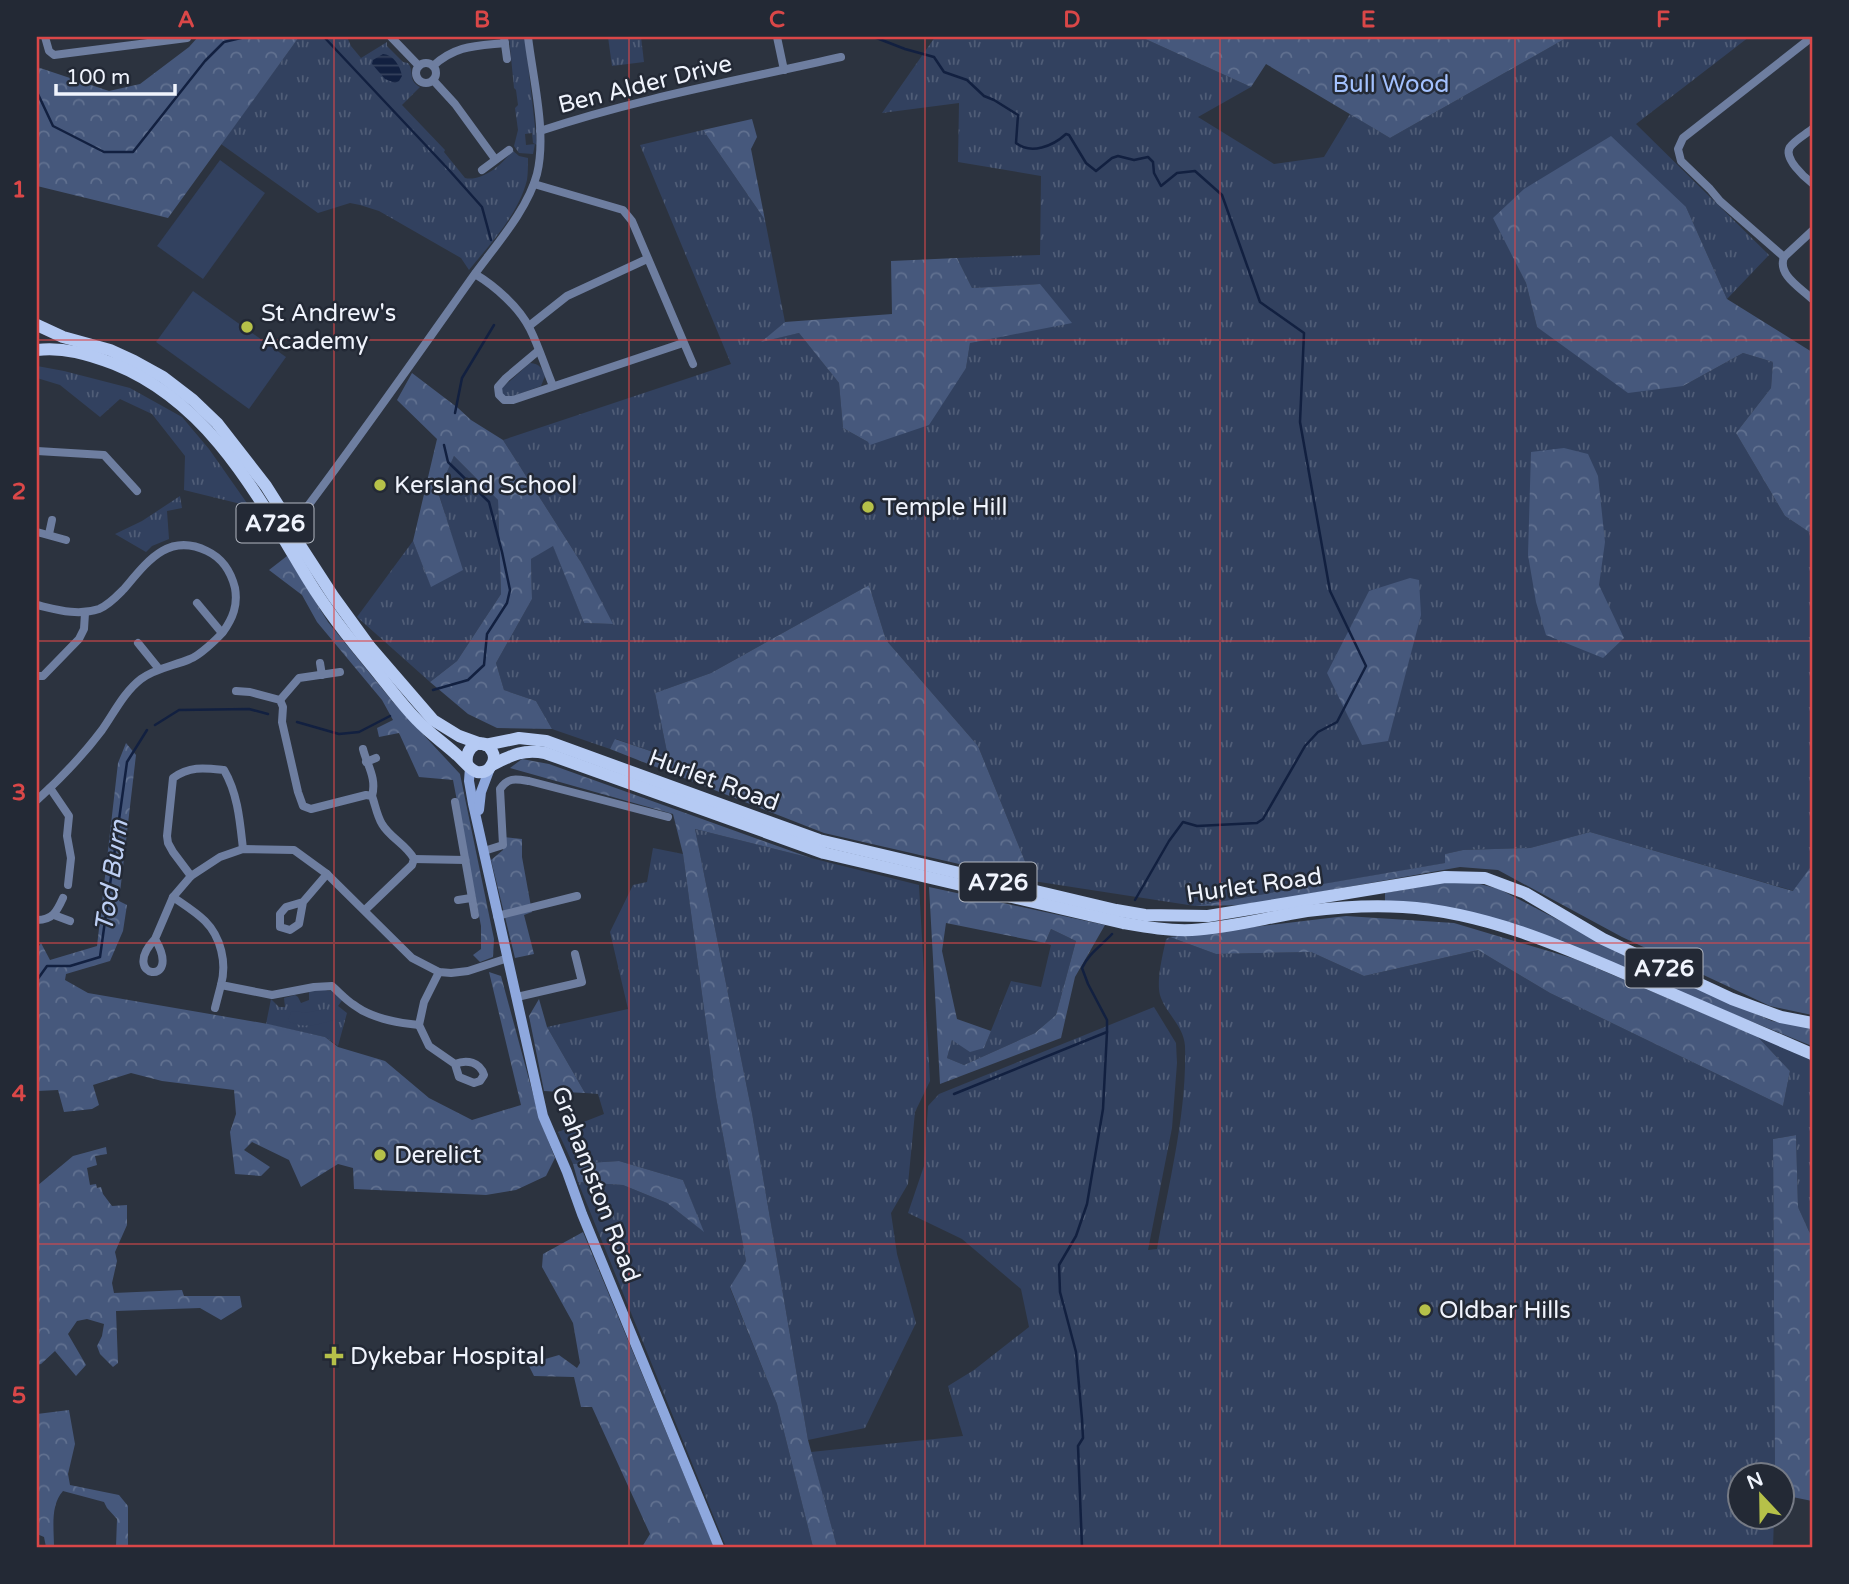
<svg xmlns="http://www.w3.org/2000/svg" width="1849" height="1584" viewBox="0 0 1849 1584" font-family="'Varela Round',sans-serif">
<defs>
<pattern id="grass-tufts" width="24" height="20" patternUnits="userSpaceOnUse" patternTransform="scale(1.75)"><rect width="24" height="20" fill="#32415f"/><path d="M3 7l-1-3M5 7V3M7 7l1-3M15 17l-1-3M17 17v-4M19 17l1-3" fill="none" stroke="#505d77"/></pattern>
<pattern id="forest-crowns" width="20" height="18" patternUnits="userSpaceOnUse" patternTransform="scale(1.75)"><rect width="20" height="18" fill="#46587c"/><path d="M2 6a3 3 0 1 1 6 0M12 15a3 3 0 1 1 6 0" fill="none" stroke="#617190"/></pattern>
<pattern id="water-rules" width="6" height="5" patternUnits="userSpaceOnUse" patternTransform="scale(1.75)"><rect width="6" height="5" fill="#122040"/><path d="M0 2.5h6" fill="none" stroke="#35415c"/></pattern>
</defs>
<rect width="100%" height="100%" fill="#2c333f"/>
<g fill="url(#grass-tufts)">
<path d="M 299,37 L 347,37 L 351,46 L 361,58 L 387,42 L 387,46 L 403,62 L 408,63 C 415,72 407,80 420,87 L 402,105 L 445,150 L 444,152 L 465,178 C 482,182 505,163 512,150 L 519,156 L 528,158 C 528,165 528,173 527,180 C 518,215 491,243 469,270 L 461,258 L 379,211 L 360,205 L 350,203 L 318,213 L 221,144 Z"/>
<path d="M 509,37 L 525,37 L 537,145 L 533,143 L 532,133 L 525,134 L 526,145 L 535,144 L 533,154 L 519,153 L 514,146 L 518,130 L 515,108 L 518,105 L 516,90 L 514,88 Z"/>
<path d="M 608,37 L 641,37 L 644,62 L 612,66 Z"/>
<path d="M 935,37 L 1141,37 L 1251,87 L 1198,117 L 1274,164 L 1324,157 L 1350,114 L 1390,138 L 1568,37 L 1749,37 L 1636,124 L 1769,255 L 1727,299 L 1686,207 L 1494,218 L 1526,283 L 1537,327 L 1683,386 L 1743,353 L 1773,362 L 1771,388 L 1736,433 L 1785,516 L 1812,534 L 1812,865 L 1794,891 L 1590,832 L 1530,848 L 1463,850 L 1445,854 L 1446,863 L 1195,906 L 1033,881 L 978,746 L 886,640 L 869,585 L 711,673 L 655,693 L 668,757 L 616,739 L 610,749 L 552,729 L 536,701 L 504,690 L 496,663 L 532,599 L 531,559 L 553,545 L 584,623 L 612,624 L 582,564 L 503,440 L 731,364 L 640,145 L 703,130 L 765,220 L 785,322 L 763,341 L 799,333 L 839,383 L 843,428 L 868,442 L 966,368 L 970,343 L 1040,284 L 972,288 L 957,258 L 1040,255 L 1041,176 L 958,162 L 959,103 L 882,113 Z"/>
<path d="M 530,363 C 540,364 542,368 545,376 L 541,386 L 511,397 L 504,396 L 502,394 L 502,388 Z"/>
<path d="M 37,366 L 64,371 L 130,388 L 182,417 L 209,449 L 249,506 L 184,490 L 185,456 L 152,414 L 120,399 L 100,417 L 60,385 L 37,378 Z"/>
<path d="M 454,456 L 498,500 L 501,594 L 457,661 L 430,682 L 357,617 L 413,541 L 431,586 L 462,570 L 438,491 Z"/>
<path d="M 180,496 L 182,508 L 167,511 L 169,539 L 152,546 L 146,552 L 115,534 L 142,521 Z"/>
<path d="M 695,829 L 919,885 L 930,1081 L 915,1112 L 908,1184 L 891,1213 L 897,1254 L 916,1323 L 865,1428 L 808,1440 L 752,1113 Z"/>
<path d="M 653,848 L 683,854 L 716,1097 L 746,1261 L 730,1288 L 777,1404 L 813,1547 L 726,1547 L 578,1182 L 623,1185 L 667,1203 L 703,1231 L 683,1180 L 619,1161 L 573,1164 L 558,1132 L 604,1114 L 598,1094 L 585,1093 L 547,1027 L 628,1009 L 610,932 L 633,885 L 647,882 Z"/>
<path d="M 1051,929 L 1076,941 L 1056,1015 L 1035,1033 L 964,1065 L 947,1058 L 952,1040 L 984,1048 L 1011,981 L 1041,987 L 1051,945 L 1045,943 Z"/>
<path d="M 1170,937 L 1216,954 L 1311,952 L 1364,976 L 1478,950 L 1550,993 L 1783,1106 L 1790,1071 L 1757,1036 L 1812,1059 L 1812,1238 L 1798,1207 L 1796,1135 L 1773,1139 L 1775,1475 L 1741,1476 L 1741,1518 L 1774,1518 L 1773,1547 L 837,1547 L 811,1452 L 963,1436 L 948,1386 L 974,1370 L 1029,1327 L 1021,1289 L 962,1239 L 908,1213 L 924,1166 L 928,1106 L 939,1094 L 1154,1007 L 1176,1043 L 1177,1063 L 1172,1128 L 1148,1250 L 1157,1249 C 1169,1182 1187,1114 1185,1046 C 1184,1027 1167,1014 1161,998 C 1155,984 1163,954 1166,939 Z"/>
<path d="M 320,989 L 336,992 L 343,999 L 338,1006 L 347,1013 L 338,1046 L 325,1037 L 266,1024 L 271,999 L 279,1007 L 285,1007 L 284,998 L 295,995 L 298,997 L 301,1003 L 309,1000 L 309,991 Z"/>
</g>
<g fill="url(#forest-crowns)" fill-rule="evenodd">
<path d="M 198,37 L 299,37 L 168,218 L 37,186 L 37,67 L 109,91 L 140,84 L 189,47 Z"/>
<path d="M 1141,37 L 1568,37 L 1390,138 L 1266,64 L 1251,87 Z"/>
<path d="M 752,119 L 757,137 L 751,149 L 765,220 L 703,130 Z"/>
<path d="M 1611,136 L 1686,207 L 1727,299 L 1812,352 L 1812,534 L 1785,516 L 1736,433 L 1771,388 L 1773,362 L 1743,353 L 1683,386 L 1628,393 L 1537,327 L 1526,283 L 1493,218 L 1524,189 Z"/>
<path d="M 957,258 L 972,288 L 1040,284 L 1072,323 L 970,343 L 966,368 L 929,425 L 870,445 L 868,442 L 843,428 L 839,383 L 799,333 L 761,342 L 785,322 L 892,314 L 891,261 Z"/>
<path d="M 412,373 L 458,408 L 471,420 L 503,440 L 582,564 L 613,624 L 584,623 L 553,546 L 531,559 L 532,599 L 496,663 L 504,690 L 536,701 L 552,729 L 497,728 L 468,714 L 430,682 L 457,661 L 501,594 L 498,500 L 454,456 L 438,492 L 463,570 L 431,587 L 413,541 L 437,439 L 397,400 Z"/>
<path d="M 1564,448 L 1588,454 L 1598,476 L 1605,542 L 1599,585 L 1624,638 L 1603,658 L 1546,635 L 1536,602 L 1528,555 L 1531,452 Z"/>
<path d="M 287,556 L 328,622 L 393,702 L 460,774 L 494,939 L 493,957 L 480,962 L 473,955 L 481,949 L 481,926 L 453,780 L 419,777 L 399,733 L 379,737 L 377,728 L 393,720 L 382,700 L 317,622 L 302,595 L 269,570 Z"/>
<path d="M 1410,578 L 1419,580 L 1421,615 L 1388,741 L 1362,745 L 1327,673 L 1369,591 Z"/>
<path d="M 869,585 L 886,640 L 978,746 L 1033,881 L 824,833 L 610,749 L 615,739 L 668,757 L 655,693 L 711,673 Z"/>
<path d="M 126,743 L 136,755 L 119,901 L 127,905 L 123,931 L 110,961 L 66,974 L 65,980 L 88,993 L 268,1024 L 325,1037 L 338,1047 L 385,1061 L 429,1098 L 472,1120 L 521,1105 L 489,972 L 501,976 L 540,1120 L 555,1158 L 546,1176 L 516,1190 L 486,1195 L 354,1189 L 353,1168 L 338,1164 L 301,1187 L 289,1160 L 252,1142 L 244,1150 L 270,1167 L 261,1176 L 235,1174 L 230,1132 L 236,1114 L 234,1090 L 162,1081 L 131,1073 L 93,1085 L 99,1105 L 92,1109 L 64,1112 L 58,1090 L 37,1091 L 37,949 L 41,943 L 50,960 L 97,946 L 118,763 Z"/>
<path d="M 522,759 L 549,764 L 811,858 L 695,829 L 752,1113 L 808,1440 L 837,1547 L 813,1547 L 777,1404 L 730,1287 L 746,1261 L 716,1097 L 683,854 L 673,814 L 510,768 Z"/>
<path d="M 1590,832 L 1793,891 L 1812,865 L 1812,1015 L 1770,1006 L 1622,937 L 1498,870 L 1460,867 L 1246,905 L 1195,906 L 1445,863 L 1445,854 L 1463,850 L 1530,848 Z"/>
<path d="M 504,837 L 522,839 L 522,857 L 532,912 L 524,915 L 534,954 L 515,958 L 491,860 L 503,850 Z"/>
<path d="M 1454,881 L 1472,882 L 1499,889 L 1614,949 L 1711,994 L 1772,1021 L 1812,1028 L 1812,1046 L 1669,988 L 1566,943 L 1385,901 L 1385,893 Z"/>
<path d="M 929,887 L 1105,925 L 1075,977 L 1061,1038 L 940,1084 ZM 946,923 L 1045,943 L 1051,929 L 1076,941 L 1056,1015 L 1035,1033 L 964,1065 L 947,1058 L 952,1040 L 970,1052 L 984,1048 L 991,1031 L 957,1019 L 942,951 Z"/>
<path d="M 1346,916 L 1454,923 L 1575,959 L 1757,1036 L 1790,1071 L 1783,1106 L 1550,993 L 1478,950 L 1364,976 L 1311,952 L 1216,954 L 1170,937 Z"/>
<path d="M 539,999 L 547,1027 L 585,1093 L 544,1091 L 529,1016 Z"/>
<path d="M 1796,1135 L 1798,1207 L 1812,1238 L 1812,1454 L 1810,1460 L 1812,1461 L 1812,1501 L 1783,1495 L 1783,1476 L 1775,1475 L 1773,1139 Z"/>
<path d="M 106,1147 L 107,1154 L 95,1156 L 97,1165 L 87,1168 L 90,1185 L 96,1184 L 97,1188 L 101,1187 L 103,1194 L 112,1206 L 127,1205 L 127,1225 L 115,1252 L 117,1261 L 112,1283 L 114,1293 L 182,1290 L 184,1296 L 240,1296 L 242,1307 L 221,1320 L 200,1308 L 116,1311 L 118,1363 L 113,1367 L 100,1354 L 97,1346 L 102,1336 L 104,1324 L 87,1319 L 77,1321 L 68,1334 L 86,1365 L 76,1376 L 55,1351 L 41,1364 L 37,1365 L 37,1186 L 73,1156 Z"/>
<path d="M 619,1161 L 683,1180 L 704,1232 L 667,1203 L 623,1185 L 578,1182 L 573,1164 Z"/>
<path d="M 583,1232 L 714,1547 L 642,1547 L 650,1534 L 592,1407 L 581,1407 L 574,1377 L 534,1376 L 528,1364 L 559,1355 L 577,1368 L 580,1363 L 573,1323 L 542,1267 L 543,1254 Z"/>
<path d="M 69,1410 L 75,1444 L 68,1474 L 70,1485 L 119,1495 L 128,1506 L 128,1547 L 116,1547 L 117,1519 L 107,1508 L 104,1502 L 63,1491 C 50,1505 54,1529 54,1547 L 46,1547 L 44,1537 L 37,1534 L 37,1414 Z"/>
</g>
<g fill="#32415f">
<path d="M 220,160 L 265,193 L 203,279 L 157,246 Z"/>
<path d="M 193,291 L 286,357 L 249,409 L 156,342 Z"/>
<path d="M 326,1009 L 336,1014 L 336,1019 C 320,1025 303,1029 288,1021 L 291,1012 L 298,1011 L 304,1013 Z"/>
</g>
<path fill="url(#water-rules)" d="M 383,54 C 394,55 400,66 402,76 L 399,81 L 395,83 L 385,79 L 372,64 L 373,60 Z"/>
<g fill="none" stroke-linecap="round" stroke-linejoin="round">
<g stroke="#122040" stroke-width="2.5">
<path d="M 324,37 L 449,170 L 482,207 L 491,240"/>
<path d="M 874,37 L 905,49 L 934,57 L 944,72 L 967,80 L 984,96 L 994,100 L 1018,115 L 1016,143 C 1031,155 1053,146 1066,134 L 1069,135 L 1086,163 L 1096,171 L 1112,158 L 1118,156 L 1134,160 L 1148,157 L 1153,162 L 1154,173 L 1161,186 L 1177,173 L 1195,171 L 1222,195 L 1260,302 L 1304,333 L 1300,422 L 1330,591 L 1366,666 L 1337,722 L 1318,732 L 1305,746 L 1263,819 L 1257,823 L 1197,826 L 1183,822 L 1169,841 L 1135,900"/>
<path d="M 37,92 L 53,126 L 104,152 L 133,152 L 205,61 L 224,42 L 245,37"/>
<path d="M 455,413 L 462,378 L 494,325"/>
<path d="M 433,690 L 468,680 L 484,665 L 487,634 L 507,603 L 510,590 L 502,552 L 489,502 L 448,462 L 444,445"/>
<path d="M 297,722 L 339,734 L 359,732 L 390,716"/>
<path d="M 155,725 L 179,710 L 249,709 L 268,714"/>
<path d="M 37,980 L 47,966 L 70,966 L 100,957 L 127,762 L 147,730"/>
<path d="M 954,1094 L 1107,1032 L 1107,1020 L 1088,984 L 1082,968 C 1089,953 1102,945 1112,934"/>
<path d="M 1082,1547 L 1078,1446 L 1083,1438 L 1082,1419 L 1076,1352 L 1060,1292 L 1059,1265 L 1076,1236 L 1087,1204 L 1103,1109 L 1107,1032"/>
</g>
<g stroke="#6e7ea0" stroke-width="8">
<path d="M 45,37 L 49,51 L 54,55 L 187,38"/>
<path d="M 391,37 L 419,66"/>
<path d="M 504,37 L 507,59"/>
<path d="M 777,37 L 784,70"/>
<circle cx="426" cy="73" r="10"/>
<path d="M 433,66 C 456,45 476,46 505,43"/>
<path d="M 433,80 L 455,104 L 495,159"/>
<path d="M 1812,129 C 1806,134 1795,140 1790,147 C 1783,158 1804,177 1812,183"/>
<path d="M 540,131 C 638,98 741,80 841,57"/>
<path d="M 482,170 L 509,150"/>
<path d="M 534,184 L 623,210 L 632,221 L 693,364"/>
<path d="M 1784,257 L 1720,201 L 1710,189 L 1681,161 L 1678,149 L 1683,138 L 1812,37"/>
<path d="M 1784,257 C 1777,275 1801,288 1812,299"/>
<path d="M 1784,257 L 1812,231"/>
<path d="M 475,274 C 495,286 519,307 530,329 C 539,347 545,367 553,386"/>
<path d="M 529,326 L 567,296 L 647,259"/>
<path d="M 538,351 L 506,378 L 498,387 L 499,395 L 504,400 L 513,400 L 683,343"/>
<path d="M 37,451 L 104,455 L 137,491"/>
<path d="M 292,527 C 353,447 411,364 469,282 C 492,249 527,212 537,174 C 547,133 533,79 528,37"/>
<path d="M 37,532 L 66,540"/>
<path d="M 49,534 L 52,520"/>
<path d="M 197,603 L 222,633"/>
<path d="M 37,605 C 58,610 78,616 99,609 C 109,605 117,596 124,589 C 147,562 168,532 207,551 C 222,558 231,572 235,588 C 238,605 233,618 223,632 C 217,639 199,656 190,659 C 174,666 156,668 141,679 C 124,692 114,713 102,730 C 84,754 59,780 37,800"/>
<path d="M 138,643 L 159,669"/>
<path d="M 320,663 L 322,675"/>
<path d="M 37,676 L 43,676 L 79,639 L 84,629 L 85,613"/>
<path d="M 236,691 L 250,692 L 280,700 L 283,707 L 282,722 L 298,792 L 303,806 L 311,809 L 366,795 L 372,796 C 375,804 377,816 382,824 C 390,838 407,845 414,859 L 412,865 L 365,910"/>
<path d="M 280,700 L 299,678 L 340,672"/>
<path d="M 363,749 C 367,765 377,778 372,796"/>
<path d="M 366,762 L 376,758"/>
<path d="M 50,788 L 69,816 L 67,836 L 71,858 L 68,885"/>
<path d="M 455,802 L 475,915"/>
<path d="M 484,851 L 503,845 L 500,789 C 508,777 516,779 529,781 L 668,817"/>
<path d="M 414,859 L 465,860"/>
<path d="M 191,876 L 173,852 L 168,843 L 167,836 L 173,778 C 190,766 204,768 224,770 C 238,794 240,822 243,849"/>
<path d="M 173,897 C 183,904 196,912 205,921 C 221,937 227,963 221,985 L 272,995 L 314,987 L 332,986 C 339,992 346,1000 354,1005 C 372,1019 398,1023 419,1025"/>
<path d="M 458,900 L 471,898"/>
<path d="M 303,902 L 286,907 L 280,914 L 280,927 L 290,930 L 299,924 L 303,902 L 327,874"/>
<path d="M 54,915 L 70,921"/>
<path d="M 497,916 L 577,896"/>
<path d="M 37,920 C 53,920 57,911 63,898"/>
<path d="M 155,939 C 118,978 184,988 155,939 L 173,897 L 191,876 L 220,857 L 243,849 L 294,850 L 327,874 L 412,958 L 439,972 L 451,973 L 468,971 L 508,958"/>
<path d="M 439,972 L 424,1002 L 419,1025 L 429,1046 L 455,1064 L 459,1077 L 474,1083 L 480,1081 L 484,1075 C 480,1062 467,1059 455,1064"/>
<path d="M 517,997 L 582,982 L 575,954"/>
<path d="M 215,1008 L 221,985"/>
</g>
<g stroke="#8ea8de" stroke-width="10">
<path d="M 470,767 L 469,781 L 473,804 L 543,1116 L 567,1172 L 582,1214 L 719,1547"/>
<path d="M 479,810 L 481,792 L 490,768"/>
</g>
<g stroke="#b5caf3" stroke-width="12">
<path d="M 37,325 L 63,337 L 110,350 L 134,361 L 163,377 L 193,400 L 217,423 L 266,486 L 292,527 L 296,539 L 333,596 L 370,647 L 433,720 L 459,736 L 481,744"/>
<path d="M 37,350 C 64,347 88,354 114,364 C 211,403 258,497 309,581 C 328,612 350,640 373,667 C 387,684 401,704 417,720 C 429,733 444,743 457,755 C 463,760 470,770 477,772 C 483,773 488,771 491,766 C 494,762 495,756 492,751 C 484,735 464,746 467,763"/>
<path d="M 485,745 L 519,738 L 546,741 L 819,840 L 1116,910 L 1145,915 L 1208,916 L 1445,877 L 1485,878 L 1525,893 L 1603,939 L 1732,999 L 1781,1017 L 1812,1023"/>
<path d="M 492,765 C 512,755 523,749 545,753 L 824,853 L 1123,923 C 1146,927 1168,931 1192,930 C 1231,928 1268,917 1307,911 C 1339,907 1371,905 1403,907 C 1483,912 1559,945 1631,976 C 1691,1002 1752,1028 1812,1054"/>
</g>
</g>
<path fill="none" stroke="#da4748" stroke-width="2" stroke-opacity="0.55" d="M 334,37 L 334,1547M 629,37 L 629,1547M 925,37 L 925,1547M 1220,37 L 1220,1547M 1515,37 L 1515,1547M 37,340 L 1812,340M 37,641 L 1812,641M 37,943 L 1812,943M 37,1244 L 1812,1244"/>
<g fill="#b6c149" stroke="#232935" stroke-width="2.5">
<circle cx="247" cy="327" r="7"/>
<circle cx="380" cy="485" r="7"/>
<circle cx="868" cy="507" r="7"/>
<circle cx="380" cy="1155" r="7"/>
<circle cx="1425" cy="1310" r="7"/>
<path d="M330.5 1345.5h7v7h7v7h-7v7h-7v-7h-7v-7h7z"/>
</g>
<g text-anchor="middle" stroke-width="5" stroke-linejoin="round" paint-order="stroke">
<g fill="#232935" stroke="#b2b7c1" stroke-width="2">
<rect x="236.5" y="503.5" width="77" height="39" rx="5"/>
<rect x="959.5" y="862.5" width="77" height="39" rx="5"/>
<rect x="1625.5" y="948.5" width="77" height="39" rx="5"/>
</g>
<g font-size="23" font-weight="bold" fill="#f0f4fd">
<text x="275" y="531">A726</text>
<text x="998" y="890">A726</text>
<text x="1664" y="976">A726</text>
</g>
<g font-size="24" fill="#f0f4fd" stroke="#232935">
<text transform="translate(645 84) rotate(-14)" y="8">Ben Alder Drive</text>
<text transform="translate(714 780) rotate(20)" y="8">Hurlet Road</text>
<text transform="translate(1254 885) rotate(-8)" y="8">Hurlet Road</text>
<text transform="translate(596 1184) rotate(69)" y="8">Grahamston Road</text>
</g>
<g font-size="24" fill="#a3c1fe" stroke="#232935">
<text x="1391" y="92">Bull Wood</text>
</g>
<g font-size="24" fill="#f0f4fd" stroke="#232935" text-anchor="start">
<text x="261" y="321">St Andrew's<tspan x="261" dy="28">Academy</tspan></text>
<text x="394" y="493">Kersland School</text>
<text x="882" y="515">Temple Hill</text>
<text x="394" y="1163">Derelict</text>
<text x="1439" y="1318">Oldbar Hills</text>
<text x="350" y="1364">Dykebar Hospital</text>
</g>
<g font-size="26" font-style="italic" fill="#bdcff4" stroke="#232935">
<text transform="translate(111 876) rotate(-82)" y="9">Tod Burn</text>
</g>
</g>
<rect width="1849" height="1584" fill="none" stroke="#232935" stroke-width="77"/>
<g transform="translate(1761 1496) rotate(338)"><circle r="33" fill="#232935" stroke="#757a85" stroke-width="2"/>
<path d="M0-5L12 26L0 18L-12 26Z" fill="#b6c149"/>
<text y="-10" font-size="19" font-weight="bold" text-anchor="middle" fill="#f0f4fd">N</text>
</g>
<path d="M56 84v10h119v-10" fill="none" stroke="#f0f4fd" stroke-width="3.5"/>
<text x="66" y="84" font-size="21" fill="#f0f4fd" stroke="#232935" stroke-width="5" paint-order="stroke">100 m</text>
<rect x="38" y="38" width="1773" height="1508" fill="none" stroke="#da4748" stroke-width="2.5"/>
<g font-size="23" text-anchor="middle" font-weight="bold" fill="#da4748">
<text x="186" y="27">A</text>
<text x="482" y="27">B</text>
<text x="777" y="27">C</text>
<text x="1072" y="27">D</text>
<text x="1368" y="27">E</text>
<text x="1663" y="27">F</text>
<text x="19" y="197">1</text>
<text x="19" y="499">2</text>
<text x="19" y="800">3</text>
<text x="19" y="1101">4</text>
<text x="19" y="1403">5</text>
</g>
</svg>
